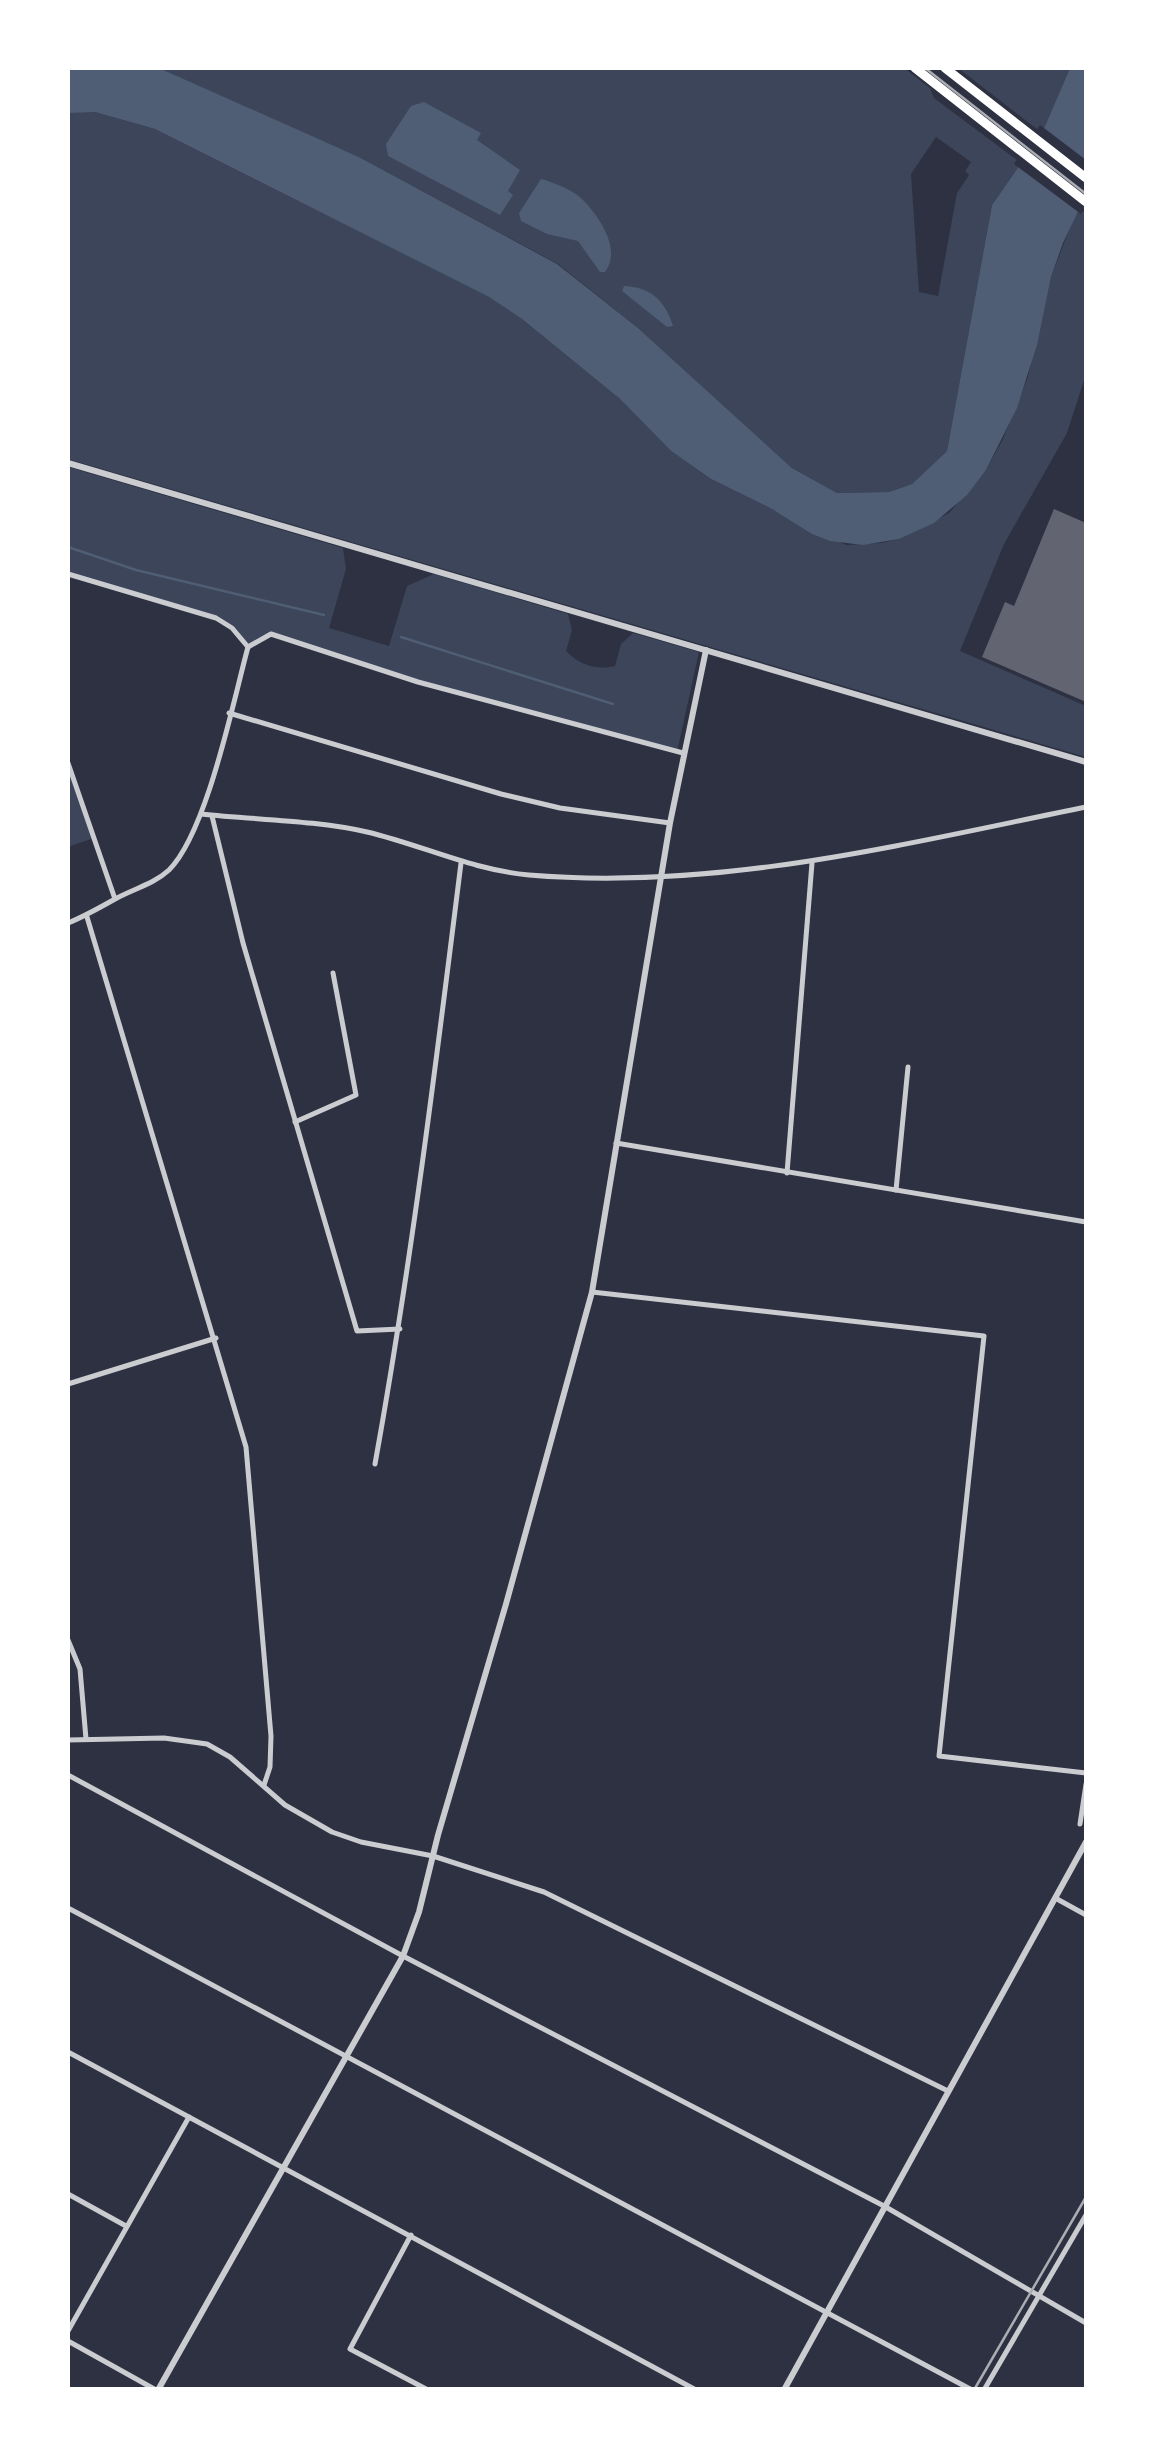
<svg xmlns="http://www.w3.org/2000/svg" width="1154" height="2457" viewBox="0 0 1154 2457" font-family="Raleway,sans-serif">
<rect width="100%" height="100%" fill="#2d3142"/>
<g fill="#3c4559" fill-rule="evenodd">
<path d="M 154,68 L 904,68 L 930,88 L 934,98 L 1021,163 L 992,205 L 947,451 L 912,484 L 889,492 L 837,493 L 792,468 L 638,328 L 558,264 L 359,157 ZM 936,137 L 971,162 L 965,171 L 969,175 L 957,193 L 938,296 L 919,292 L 911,174 Z"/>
<path d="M 958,68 L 1070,68 L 1042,133 Z"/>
<path d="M 78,111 L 95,112 L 155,129 L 489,297 L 522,319 L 620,399 L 671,451 L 711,479 L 846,545 L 881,543 L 899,539 L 949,513 L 986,470 L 1003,439 L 1028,377 L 1051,277 L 1078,207 L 1086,214 L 1086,374 L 1067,433 L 1004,544 L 960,651 L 1086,706 L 1086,757 L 68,459 L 68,113 Z"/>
<path d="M 68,467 L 343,548 L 346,569 L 329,628 L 389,646 L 407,586 L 434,574 L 568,614 L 572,630 L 566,651 C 578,664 597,671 615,666 L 621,644 L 633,633 L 699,652 L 677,752 L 418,682 L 271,634 L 248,647 L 232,628 L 216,618 L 68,574 Z"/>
<path d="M 68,763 L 94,838 L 68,847 Z"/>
</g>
<g fill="#4f5d75">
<path d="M 68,68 L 161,69 L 359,157 L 557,264 L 638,328 L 792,468 L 837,493 L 889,492 L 912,484 L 947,451 L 992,205 L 1042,133 L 1070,68 L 1086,68 L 1086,195 L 1063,243 L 1051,277 L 1037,345 L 1017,408 L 986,470 L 967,495 L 934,523 L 899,539 L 863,545 L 830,541 L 812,534 L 772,509 L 711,479 L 671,451 L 620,399 L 522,319 L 489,297 L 155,129 L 95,112 L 68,113 Z"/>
<path d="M 424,102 L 481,133 L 477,140 L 520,170 L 508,191 L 513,195 L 500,215 L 388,156 L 386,144 L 411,106 Z"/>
<path d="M 541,179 C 553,182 574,190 584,201 C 600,218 622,250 605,272 L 600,272 L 578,241 L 547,234 L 521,221 L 519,213 Z"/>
<path d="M 624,286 C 650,287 665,300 673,326 L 667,327 L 622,291 Z"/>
</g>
<path fill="#2d3142" d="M 1040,125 L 1086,160 L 1086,204 L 1081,214 L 1014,164 Z"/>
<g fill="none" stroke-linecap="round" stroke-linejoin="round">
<g stroke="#4f5d75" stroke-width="2.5">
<path d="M 68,547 L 136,570 L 324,615"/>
<path d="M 401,637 L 613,704"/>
</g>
</g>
<path fill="#626471" d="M 1054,509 L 1086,523 L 1086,702 L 982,657 L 1005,602 L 1014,606 Z"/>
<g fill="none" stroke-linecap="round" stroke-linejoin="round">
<g stroke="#caccd0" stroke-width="5">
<path d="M 68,574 L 216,618 L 232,628 L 248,647"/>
<path d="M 248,647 L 271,634 L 418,682 L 683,753"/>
<path d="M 229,713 L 501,794 L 560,808 L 670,823"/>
<path d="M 68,763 L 115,899"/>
<path d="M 201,814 C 256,820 314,820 367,832 C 422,845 472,870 529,875 C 718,891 903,844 1086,807"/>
<path d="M 212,816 L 243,943 L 357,1331 L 400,1329"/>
<path d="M 87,917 L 246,1447 L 271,1736 L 270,1767 L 264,1785"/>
<path d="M 68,923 C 85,916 99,908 115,899 C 133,889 154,884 169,870 C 207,832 233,702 248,647"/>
<path d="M 295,1122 L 356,1095 L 333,973"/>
<path d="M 616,1143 L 1086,1222"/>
<path d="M 787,1173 L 812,863"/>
<path d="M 896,1190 L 908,1067"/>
<path d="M 592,1292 L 984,1336 L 939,1756 L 1086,1773"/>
<path d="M 68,1384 L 216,1338"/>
<path d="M 375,1464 C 411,1265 436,1064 461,863"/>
<path d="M 68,1640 L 80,1669 L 86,1739"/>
<path d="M 68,1740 L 164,1738 L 207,1744 L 230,1757 L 285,1805 L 332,1832 L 361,1842 L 433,1856 L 544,1892 L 948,2091"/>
<path d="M 68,1775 L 403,1956 L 884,2206 L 1086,2323"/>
<path d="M 1080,1824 L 1086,1784"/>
<path d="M 1057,1899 L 1086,1915"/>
<path d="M 68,1908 L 972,2390"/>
<path d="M 68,2052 L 696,2390"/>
<path d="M 68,2194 L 126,2226"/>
<path d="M 411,2235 L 350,2349 L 428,2390"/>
<path d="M 68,2331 L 189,2117"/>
<path d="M 68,2341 L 156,2390"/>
<path d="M 984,2390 L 1086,2215"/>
</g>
<g stroke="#caccd0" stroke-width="6">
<path d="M 68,463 L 1086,762"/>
<path d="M 158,2390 L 403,1956 L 419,1912 L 438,1835 L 506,1604 L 592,1292 L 670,823 L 706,650"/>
<path d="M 784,2390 L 1086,1842"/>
</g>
<g stroke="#fff" stroke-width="9">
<path d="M 915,68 L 1086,202"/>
<path d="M 945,68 L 1086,178"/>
</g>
<g stroke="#abadb3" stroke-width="2.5">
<path d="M 925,68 L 1086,194"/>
<path d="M 974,2390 L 1086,2197"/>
</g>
</g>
<rect width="1154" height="2457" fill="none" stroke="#ffffff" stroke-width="140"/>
</svg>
